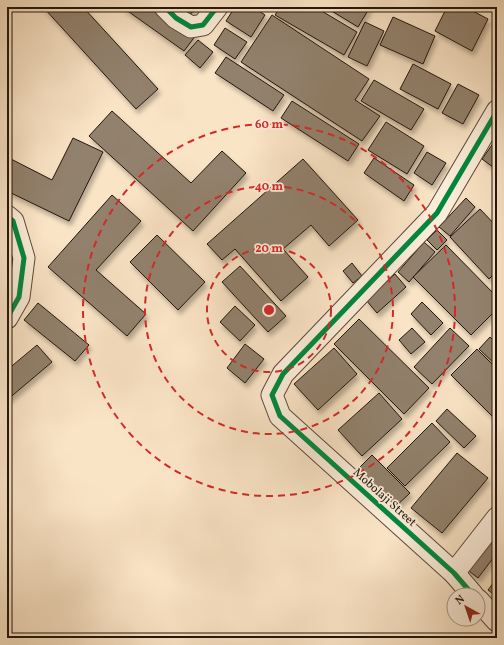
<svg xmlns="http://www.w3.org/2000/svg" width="504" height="645" viewBox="0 0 504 645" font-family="Vollkorn,serif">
<defs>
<filter id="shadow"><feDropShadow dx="2.5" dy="4.5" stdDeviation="2" flood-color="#0004"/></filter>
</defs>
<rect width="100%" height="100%" fill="#fae4c6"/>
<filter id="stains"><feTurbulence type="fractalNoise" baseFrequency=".005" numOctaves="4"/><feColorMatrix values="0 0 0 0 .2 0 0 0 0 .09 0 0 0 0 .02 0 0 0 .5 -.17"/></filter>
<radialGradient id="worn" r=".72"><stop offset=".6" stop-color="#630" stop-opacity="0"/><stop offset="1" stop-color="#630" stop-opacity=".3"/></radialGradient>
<g fill="#92816d" stroke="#22160d" filter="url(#shadow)">
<path d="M 43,7 L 83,7 L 158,89 L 136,109 Z"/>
<path d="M 122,7 L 157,7 L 196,35 L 184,51 Z"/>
<path d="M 175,7 L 197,7 L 187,18 Z"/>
<path d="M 235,7 L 253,7 L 265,15 L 251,37 L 226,21 Z"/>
<path d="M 280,7 L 315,7 L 357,32 L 344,55 L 275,15 Z"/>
<path d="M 325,7 L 370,7 L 358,27 Z"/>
<path d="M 447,7 L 465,7 L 488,19 L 472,51 L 435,31 Z"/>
<path d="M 272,15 L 369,79 L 355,100 L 380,116 L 362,141 L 241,62 Z"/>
<path d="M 393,17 L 435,36 L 423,64 L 380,45 Z"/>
<path d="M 365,22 L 384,31 L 367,66 L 348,57 Z"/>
<path d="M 225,28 L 247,42 L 235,59 L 214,45 Z"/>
<path d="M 198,40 L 213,52 L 200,68 L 185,55 Z"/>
<path d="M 226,57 L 284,95 L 273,111 L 215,73 Z"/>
<path d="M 413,64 L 451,84 L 438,109 L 400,89 Z"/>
<path d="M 374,80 L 424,109 L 411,130 L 361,101 Z"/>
<path d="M 458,84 L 479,95 L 463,124 L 442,113 Z"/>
<path d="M 292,101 L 359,144 L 348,161 L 281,118 Z"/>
<path d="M 112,111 L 191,183 L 222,151 L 246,173 L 193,231 L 89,136 Z"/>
<path d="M 386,122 L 424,146 L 407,174 L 368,150 Z"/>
<path d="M 73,138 L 103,152 L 69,221 L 7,191 L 7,157 L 52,180 Z"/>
<path d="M 497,138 L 497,170 L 482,159 Z"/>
<path d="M 427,152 L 446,163 L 432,185 L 414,173 Z"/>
<path d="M 374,158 L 414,185 L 404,201 L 364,173 Z"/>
<path d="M 303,159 L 358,220 L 329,246 L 311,225 L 283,249 L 308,277 L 281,301 L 235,249 L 222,260 L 207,244 Z"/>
<path d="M 112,195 L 141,221 L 96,270 L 146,314 L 127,336 L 48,267 Z"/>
<path d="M 466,198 L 475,207 L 450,236 L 439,227 Z"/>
<path d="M 480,209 L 497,227 L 497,271 L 489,279 L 450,237 Z"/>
<path d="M 437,230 L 447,240 L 437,250 L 427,240 Z"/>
<path d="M 157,235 L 205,282 L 178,310 L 130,262 Z"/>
<path d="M 424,242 L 435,252 L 409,282 L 398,272 Z"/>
<path d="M 446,245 L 497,297 L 497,309 L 471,335 L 413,277 Z"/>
<path d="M 352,263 L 362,276 L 353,283 L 343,271 Z"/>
<path d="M 240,266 L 286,316 L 268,332 L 222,282 Z"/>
<path d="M 395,274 L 406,287 L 377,313 L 366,300 Z"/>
<path d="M 422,302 L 443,323 L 431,335 L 411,314 Z"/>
<path d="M 38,303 L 89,345 L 75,361 L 24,320 Z"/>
<path d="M 235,306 L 255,325 L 240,341 L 220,322 Z"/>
<path d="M 359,319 L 429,388 L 404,414 L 334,344 Z"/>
<path d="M 412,328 L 425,342 L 411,354 L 399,340 Z"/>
<path d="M 450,328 L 469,346 L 432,384 L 414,367 Z"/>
<path d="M 490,337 L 497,344 L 497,366 L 479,349 Z"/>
<path d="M 245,344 L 264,359 L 245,383 L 227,368 Z"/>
<path d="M 37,345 L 52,362 L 7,400 L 7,370 Z"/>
<path d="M 334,348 L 357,374 L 318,410 L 294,384 Z"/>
<path d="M 477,349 L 497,369 L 497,421 L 451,375 Z"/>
<path d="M 379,393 L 402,419 L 362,456 L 338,430 Z"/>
<path d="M 447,409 L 476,436 L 464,448 L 436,421 Z"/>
<path d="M 432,423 L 450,442 L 405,486 L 387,468 Z"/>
<path d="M 457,453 L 488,478 L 442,533 L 411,508 Z"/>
<path d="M 372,455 L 410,493 L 395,507 L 357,470 Z"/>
<path d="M 497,528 L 497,553 L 478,578 L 465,568 Z"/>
<path d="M 497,578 L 497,597 L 488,590 Z"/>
</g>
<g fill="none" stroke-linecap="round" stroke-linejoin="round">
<defs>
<g id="minor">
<path d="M 165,7 L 176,18 L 191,27 L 203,25 L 217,7"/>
<path d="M 7,216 L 13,221 L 24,258 L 19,297 L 7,318"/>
<path d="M 454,573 L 497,518"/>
<path d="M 473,595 L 454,573 L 280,416 L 272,395 L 283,374 L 437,213 L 497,111"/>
<path d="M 478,600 L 497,621"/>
</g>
</defs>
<use href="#minor" stroke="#584a3b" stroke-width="23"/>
<use href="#minor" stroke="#fcedda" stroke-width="21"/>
<defs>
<g id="cycleway">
<path d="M 165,7 L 176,18 L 191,27 L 203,25 L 217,7"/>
<path d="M 7,216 L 13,221 L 24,258 L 19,297 L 7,318"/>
<path d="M 473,595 L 454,573 L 280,416 L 272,395 L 283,374 L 437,213 L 497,111"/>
</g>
</defs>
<use href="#cycleway" stroke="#fcedda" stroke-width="8"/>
<use href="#cycleway" stroke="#00873e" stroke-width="5"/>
</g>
<g fill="none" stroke="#d62828" stroke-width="2" stroke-dasharray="7 5">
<circle cx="269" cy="310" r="62"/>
<circle cx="269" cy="310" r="124"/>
<circle cx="269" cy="310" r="186"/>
</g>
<g text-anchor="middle" stroke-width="3.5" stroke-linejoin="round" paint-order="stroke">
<g font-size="12" fill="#22160d" stroke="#fcedda">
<text transform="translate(385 497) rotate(42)" y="4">Mobolaji Street</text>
</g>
</g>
<circle cx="269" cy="310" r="6" fill="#d62828" stroke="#fcedda" stroke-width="2"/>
<g font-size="12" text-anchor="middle" font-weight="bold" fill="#d62828" stroke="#fcedda" stroke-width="3.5" stroke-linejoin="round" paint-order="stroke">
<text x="269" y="128">60 m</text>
<text x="269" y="190">40 m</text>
<text x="269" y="252">20 m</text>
</g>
<rect width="504" height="645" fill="none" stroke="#fae4c6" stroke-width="24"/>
<rect x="8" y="8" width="488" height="629" fill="none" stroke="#22160d" stroke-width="2"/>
<rect x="12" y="12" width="480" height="621" fill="none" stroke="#22160d"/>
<g transform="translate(466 607) rotate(320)"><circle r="19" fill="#fcedda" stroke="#a59788"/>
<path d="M0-3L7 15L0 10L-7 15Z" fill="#8f2418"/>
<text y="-6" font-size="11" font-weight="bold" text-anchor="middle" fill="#22160d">N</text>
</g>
<rect width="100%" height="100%" filter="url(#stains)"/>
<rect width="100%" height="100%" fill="url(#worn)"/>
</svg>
